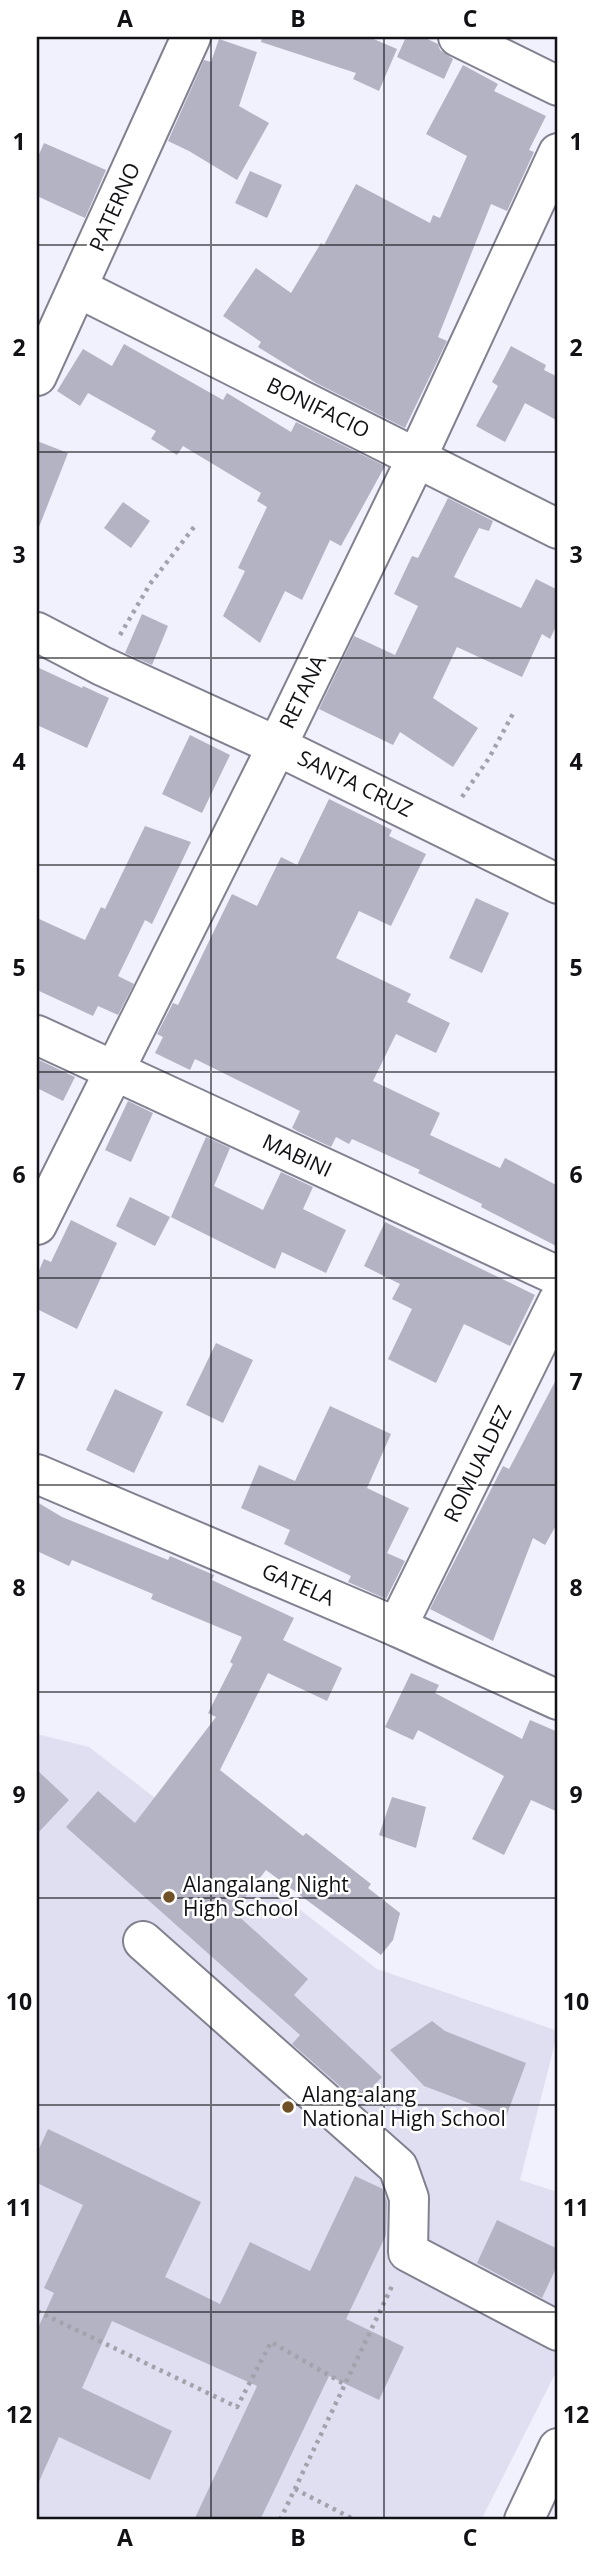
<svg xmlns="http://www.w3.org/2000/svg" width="595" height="2557" viewBox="0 0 595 2557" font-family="'Open Sans',sans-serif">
<rect width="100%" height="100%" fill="#f1f0fd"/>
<path fill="#e0dff2" d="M 37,1734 L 89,1747 L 377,1969 L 558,2031 L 520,2180 L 558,2192 L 558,2368 L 481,2520 L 37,2520 Z"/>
<g fill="#b4b3c3">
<path d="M 262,37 L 369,37 L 397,49 L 379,91 L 353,79 L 356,73 L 261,42 Z"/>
<path d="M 406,37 L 423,37 L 438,44 L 440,50 L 453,59 L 444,79 L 397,57 Z"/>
<path d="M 219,39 L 257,52 L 239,106 L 269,123 L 237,180 L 189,151 L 168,141 L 204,60 L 211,62 Z"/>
<path d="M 463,65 L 498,84 L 494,91 L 546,116 L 529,150 L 534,152 L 507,211 L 491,204 L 438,337 L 447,341 L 405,428 L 316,383 L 258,347 L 261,342 L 223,316 L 256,268 L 291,293 L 321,243 L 324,245 L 356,184 L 430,223 L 433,215 L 440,218 L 467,156 L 426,134 Z"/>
<path d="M 44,143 L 106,170 L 85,218 L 37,196 L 37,159 Z"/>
<path d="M 250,171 L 282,185 L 267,218 L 235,203 Z"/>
<path d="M 124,344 L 223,400 L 227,393 L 291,432 L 296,422 L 385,466 L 341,546 L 330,540 L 302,600 L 285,591 L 260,643 L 223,616 L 245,571 L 238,568 L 267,507 L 257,501 L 261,493 L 183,446 L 177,455 L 151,439 L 156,431 L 88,393 L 80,406 L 57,391 L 83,349 L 112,366 Z"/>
<path d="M 511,346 L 546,365 L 544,370 L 558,377 L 558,421 L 525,403 L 505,442 L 476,426 L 498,386 L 492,382 Z"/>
<path d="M 37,441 L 68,453 L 39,527 L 37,527 Z"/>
<path d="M 448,498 L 493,521 L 489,531 L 479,528 L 454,577 L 521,608 L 536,579 L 558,590 L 558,622 L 550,639 L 542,634 L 522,677 L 457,647 L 433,698 L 478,728 L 453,767 L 400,732 L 393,745 L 319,709 L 354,636 L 395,655 L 418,606 L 394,594 L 412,556 L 418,558 Z"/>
<path d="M 123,502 L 150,521 L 131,548 L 104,528 Z"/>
<path d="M 142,614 L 168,626 L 152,665 L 125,653 Z"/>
<path d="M 37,667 L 82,688 L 83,686 L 109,698 L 87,748 L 37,725 Z"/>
<path d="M 190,735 L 230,755 L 202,813 L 162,794 Z"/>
<path d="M 329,799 L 392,830 L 389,836 L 426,854 L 391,926 L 359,911 L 336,958 L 411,994 L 407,1002 L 450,1023 L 436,1053 L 396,1034 L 373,1081 L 440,1113 L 430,1135 L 500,1168 L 505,1158 L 558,1186 L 558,1247 L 481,1207 L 482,1204 L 418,1173 L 420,1170 L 352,1139 L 349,1144 L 336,1137 L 331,1147 L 299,1132 L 292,1128 L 300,1111 L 195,1059 L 190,1070 L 155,1053 L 163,1037 L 157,1034 L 173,1003 L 178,1005 L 232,894 L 257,906 L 281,857 L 297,865 Z"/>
<path d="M 145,826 L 191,842 L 152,924 L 145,920 L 118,976 L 134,984 L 118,1015 L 98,1006 L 93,1016 L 37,990 L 37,918 L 85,940 L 101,907 L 105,909 Z"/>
<path d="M 476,898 L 509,913 L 482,973 L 449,958 Z"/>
<path d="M 37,1059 L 75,1077 L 63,1101 L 37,1088 Z"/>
<path d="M 128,1101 L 153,1113 L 131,1162 L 105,1150 Z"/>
<path d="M 206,1137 L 230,1148 L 214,1186 L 263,1210 L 281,1172 L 313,1187 L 303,1209 L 346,1230 L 326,1273 L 282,1252 L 275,1269 L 171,1217 Z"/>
<path d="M 130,1197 L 170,1217 L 155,1246 L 116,1226 Z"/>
<path d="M 71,1220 L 117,1243 L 77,1329 L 37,1309 L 37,1275 L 44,1259 L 51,1262 Z"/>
<path d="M 385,1222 L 535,1295 L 510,1346 L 464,1324 L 436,1383 L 388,1359 L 412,1309 L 392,1299 L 400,1284 L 364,1266 Z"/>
<path d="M 216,1343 L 253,1360 L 223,1423 L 186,1405 Z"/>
<path d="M 558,1376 L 558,1522 L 545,1545 L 533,1538 L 493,1641 L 430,1609 L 503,1466 L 509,1469 Z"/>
<path d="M 115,1389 L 163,1412 L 134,1473 L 86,1450 Z"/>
<path d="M 330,1406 L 391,1434 L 367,1488 L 409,1508 L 387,1553 L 405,1561 L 386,1599 L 348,1582 L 351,1576 L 284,1544 L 290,1530 L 241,1508 L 259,1465 L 295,1481 Z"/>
<path d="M 37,1502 L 62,1517 L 168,1560 L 170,1556 L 214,1575 L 212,1580 L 294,1618 L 283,1640 L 342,1668 L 327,1701 L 268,1673 L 220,1770 L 303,1836 L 306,1833 L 371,1884 L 368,1888 L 400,1913 L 393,1940 L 381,1955 L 266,1870 L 234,1912 L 308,1979 L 294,1995 L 382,2077 L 358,2102 L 292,2044 L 300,2035 L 66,1827 L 98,1791 L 135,1823 L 216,1717 L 208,1713 L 233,1664 L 230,1662 L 242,1637 L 151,1599 L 153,1594 L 72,1560 L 69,1566 L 37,1551 Z"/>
<path d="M 411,1673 L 439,1685 L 435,1693 L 522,1739 L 530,1720 L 558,1732 L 558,1812 L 531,1800 L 504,1855 L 472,1839 L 504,1776 L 418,1730 L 413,1740 L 385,1727 Z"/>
<path d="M 37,1770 L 69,1800 L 37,1834 Z"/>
<path d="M 392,1797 L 426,1807 L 416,1848 L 379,1835 Z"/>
<path d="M 432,2021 L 445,2031 L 526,2063 L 506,2117 L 424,2086 L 390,2050 Z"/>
<path d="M 48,2129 L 201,2202 L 165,2277 L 220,2304 L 250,2242 L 310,2271 L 355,2176 L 383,2189 L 387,2202 L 386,2235 L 346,2319 L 404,2347 L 379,2400 L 329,2376 L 260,2520 L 194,2520 L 257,2386 L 112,2321 L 82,2388 L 172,2431 L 150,2480 L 59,2437 L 37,2486 L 37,2330 L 54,2293 L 44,2288 L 83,2205 L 37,2183 L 37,2153 Z"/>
<path d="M 497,2220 L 558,2249 L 558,2264 L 542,2298 L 477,2263 Z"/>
</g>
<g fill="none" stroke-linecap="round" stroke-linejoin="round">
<defs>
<g id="minor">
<path d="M 458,37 L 558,86"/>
<path d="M 78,288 L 558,529"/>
<path d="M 37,376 L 191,37"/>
<path d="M 37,632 L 102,666 L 277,746 L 558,884"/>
<path d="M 37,1035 L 558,1276"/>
<path d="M 37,1225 L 277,746 L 417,457 L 558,153"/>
<path d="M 37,1474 L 397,1627 L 558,1700"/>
<path d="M 397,1627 L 558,1301"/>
<path d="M 143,1941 L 398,2167 L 409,2198 L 408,2252 L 558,2331"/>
</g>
<path id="highway" d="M 524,2520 L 558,2448"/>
</defs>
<use href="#minor" stroke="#828190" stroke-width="42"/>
<use href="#highway" stroke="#828190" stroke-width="42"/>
<g stroke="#a3a2ac" stroke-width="4.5" stroke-dasharray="3.5 5" stroke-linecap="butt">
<path d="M 120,635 L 150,584 L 194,527"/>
<path d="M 462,797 L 489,758 L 515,710"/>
<path d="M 37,2311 L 237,2407 L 271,2342 L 346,2385"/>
<path d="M 295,2489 L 355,2520"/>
<path d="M 280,2520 L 393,2284"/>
</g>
<use href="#minor" stroke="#fff" stroke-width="38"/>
<use href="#highway" stroke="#fff" stroke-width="38"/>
</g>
<path fill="none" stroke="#111116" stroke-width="2" stroke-opacity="0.55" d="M 211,37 L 211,2520M 384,37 L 384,2520M 37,245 L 558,245M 37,452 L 558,452M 37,658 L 558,658M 37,865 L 558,865M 37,1072 L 558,1072M 37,1278 L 558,1278M 37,1485 L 558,1485M 37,1692 L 558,1692M 37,1898 L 558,1898M 37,2105 L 558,2105M 37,2312 L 558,2312"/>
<g fill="#705127" stroke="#fff" stroke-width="2.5">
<circle cx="169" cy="1897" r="7"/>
<circle cx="288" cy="2107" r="7"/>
</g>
<g text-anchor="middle" stroke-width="5" stroke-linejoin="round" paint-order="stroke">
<g font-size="21" fill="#111116" stroke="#fff">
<text transform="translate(115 207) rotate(-66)" y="7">PATERNO</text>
<text transform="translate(318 408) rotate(26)" y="7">BONIFACIO</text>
<text transform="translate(303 692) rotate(-64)" y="7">RETANA</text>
<text transform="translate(355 784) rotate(26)" y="7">SANTA CRUZ</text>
<text transform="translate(297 1156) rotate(25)" y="7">MABINI</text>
<text transform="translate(478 1464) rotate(-64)" y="7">ROMUALDEZ</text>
<text transform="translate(298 1585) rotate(23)" y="7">GATELA</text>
</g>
<g font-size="21" fill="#111116" stroke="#fff" text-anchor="start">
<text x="183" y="1892">Alangalang Night<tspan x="183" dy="24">High School</tspan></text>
<text x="302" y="2102">Alang-alang<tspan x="302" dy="24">National High School</tspan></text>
</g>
</g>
<rect width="595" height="2557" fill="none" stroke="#ffffff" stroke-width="77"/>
<rect x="38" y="38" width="518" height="2480" fill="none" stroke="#111116" stroke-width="2.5"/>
<g font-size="23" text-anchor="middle" font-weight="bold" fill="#111116">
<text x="125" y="27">A</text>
<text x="298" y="27">B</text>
<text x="470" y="27">C</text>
<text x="19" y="150">1</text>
<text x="576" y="150">1</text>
<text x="19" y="356">2</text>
<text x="576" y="356">2</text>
<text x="19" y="563">3</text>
<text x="576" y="563">3</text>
<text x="19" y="770">4</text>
<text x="576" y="770">4</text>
<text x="19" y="976">5</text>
<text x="576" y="976">5</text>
<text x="19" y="1183">6</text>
<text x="576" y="1183">6</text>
<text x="19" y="1390">7</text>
<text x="576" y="1390">7</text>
<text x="19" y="1596">8</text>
<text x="576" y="1596">8</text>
<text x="19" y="1803">9</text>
<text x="576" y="1803">9</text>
<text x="19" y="2010">10</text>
<text x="576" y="2010">10</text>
<text x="19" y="2216">11</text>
<text x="576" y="2216">11</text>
<text x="19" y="2423">12</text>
<text x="576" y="2423">12</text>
<text x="125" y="2546">A</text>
<text x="298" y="2546">B</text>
<text x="470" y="2546">C</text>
</g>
</svg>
